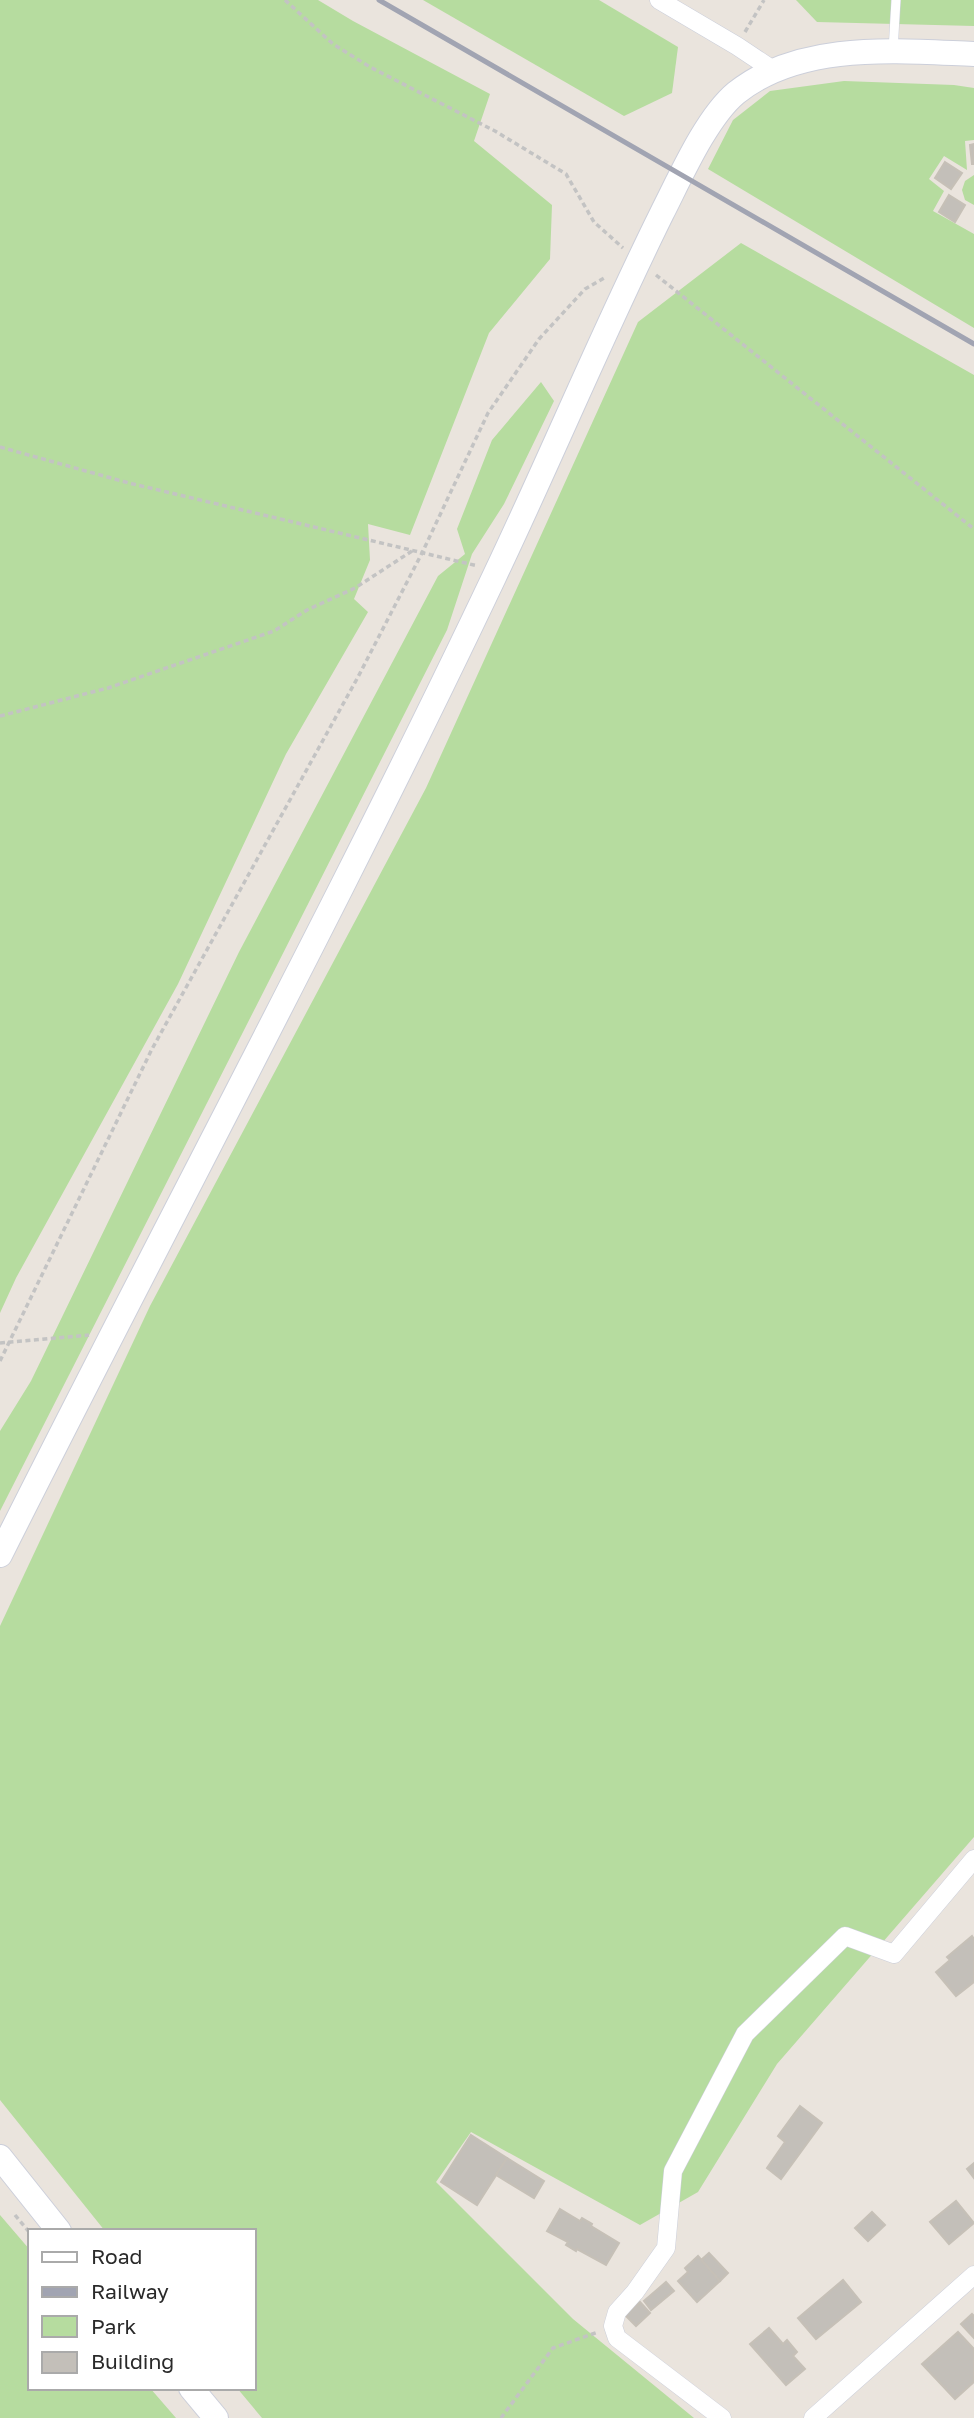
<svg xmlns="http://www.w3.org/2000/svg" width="974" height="2418" viewBox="0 0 974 2418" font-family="'Golos Text',sans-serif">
<rect width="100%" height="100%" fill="#eae4dd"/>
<g fill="#b6dc9f">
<path d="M 0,0 L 318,0 L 353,21 L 490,94 L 474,141 L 552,205 L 550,259 L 489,333 L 410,535 L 368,524 L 370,560 L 354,599 L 368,612 L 286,754 L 178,984 L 16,1278 L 0,1313 Z"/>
<path d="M 423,0 L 599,0 L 678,47 L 672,93 L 624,116 Z"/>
<path d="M 796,0 L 974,0 L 974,26 L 817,22 Z"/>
<path d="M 844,81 L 954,85 L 974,88 L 974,140 L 965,141 L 967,170 L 944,156 L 929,179 L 944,191 L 933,211 L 974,234 L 974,328 L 708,169 L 733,120 L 770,91 Z"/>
<path d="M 974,175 L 974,205 L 965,200 L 962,190 L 965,181 Z"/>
<path d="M 741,243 L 974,375 L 974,1837 L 777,2064 L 698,2192 L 640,2225 L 471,2132 L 436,2182 L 573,2319 L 694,2418 L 262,2418 L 237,2388 L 254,2388 L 254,2231 L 105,2231 L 0,2100 L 0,1626 L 150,1306 L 426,788 L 638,322 Z"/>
<path d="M 541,382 L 554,401 L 504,504 L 472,554 L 447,630 L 0,1511 L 0,1431 L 31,1381 L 239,952 L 438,576 L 465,554 L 457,529 L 492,440 Z"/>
<path d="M 0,2215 L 30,2250 L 30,2388 L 150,2388 L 176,2418 L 0,2418 Z"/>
</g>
<g fill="#c3bfb9" stroke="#c6c0b7" stroke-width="2">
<path d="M 974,144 L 974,164 L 972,164 L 970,145 Z"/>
<path d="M 945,162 L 962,173 L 951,189 L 935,178 Z"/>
<path d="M 949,195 L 965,205 L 955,222 L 939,212 Z"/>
<path d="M 972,1936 L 974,1939 L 974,1982 L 956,1996 L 936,1972 L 950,1960 L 947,1957 Z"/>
<path d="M 800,2106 L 822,2123 L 781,2179 L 767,2168 L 785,2142 L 778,2136 Z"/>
<path d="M 471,2135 L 507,2158 L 477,2205 L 441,2182 Z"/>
<path d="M 507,2158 L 544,2181 L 534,2198 L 496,2175 Z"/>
<path d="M 974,2163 L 974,2178 L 967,2169 Z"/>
<path d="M 956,2201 L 974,2223 L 949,2244 L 930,2222 Z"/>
<path d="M 560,2209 L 580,2221 L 582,2218 L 592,2224 L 591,2226 L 619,2243 L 606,2265 L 577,2249 L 576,2251 L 566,2245 L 568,2242 L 547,2231 Z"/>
<path d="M 872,2212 L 885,2225 L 868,2241 L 855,2228 Z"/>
<path d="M 709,2253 L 728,2273 L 720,2281 L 701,2260 Z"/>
<path d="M 698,2256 L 720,2281 L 697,2302 L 678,2281 L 688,2272 L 685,2268 Z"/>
<path d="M 843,2280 L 861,2302 L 816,2339 L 798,2318 Z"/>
<path d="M 666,2282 L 674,2291 L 651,2310 L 644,2301 Z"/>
<path d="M 640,2302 L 650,2313 L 636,2326 L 625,2315 Z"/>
<path d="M 972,2314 L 974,2316 L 974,2338 L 961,2324 Z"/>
<path d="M 769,2328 L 783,2344 L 787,2340 L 797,2352 L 793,2356 L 805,2369 L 786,2385 L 750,2344 Z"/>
<path d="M 958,2332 L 974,2349 L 974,2382 L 955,2399 L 922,2364 Z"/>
</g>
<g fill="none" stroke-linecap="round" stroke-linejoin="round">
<defs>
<path id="lane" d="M 893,51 L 896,0"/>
<g id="street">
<path d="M 659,0 L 737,46 L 773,70"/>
<path d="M 722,2418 L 617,2338 L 613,2326 L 617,2312 L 635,2292 L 666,2248 L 673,2171 L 745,2034 L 845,1936 L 894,1954 L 974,1859"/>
<path d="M 813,2418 L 974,2275"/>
</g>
<g id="secondary">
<path d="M 0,1555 C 164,1228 338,906 495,575 C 552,455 603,332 662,213 C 680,178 706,118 736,93 C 801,41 897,51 974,54"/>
<path d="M 0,2157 L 59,2231"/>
<path d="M 191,2388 L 216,2418"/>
</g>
</defs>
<use href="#lane" stroke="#cccfda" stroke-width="10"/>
<use href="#street" stroke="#cccfda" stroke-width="19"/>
<use href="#secondary" stroke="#cccfda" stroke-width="26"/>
<g stroke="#c3c3c3" stroke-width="3.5" stroke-dasharray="5 3.5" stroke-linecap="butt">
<path d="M 285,0 L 333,44 L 370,67 L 495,131 L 566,174 L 594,222 L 623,248"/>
<path d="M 745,32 L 764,0"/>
<path d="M 656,275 L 974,529"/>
<path d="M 0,447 L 129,483 L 478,566"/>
<path d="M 0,716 L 108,688 L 274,631 L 307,610 L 355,588 L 412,551"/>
<path d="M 0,1343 L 89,1335"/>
<path d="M 0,1361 L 152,1049 L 358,677 L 422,553 L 488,413 L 539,339 L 585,289 L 606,277"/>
<path d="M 15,2215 L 30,2233"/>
<path d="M 501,2418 L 553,2348 L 598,2332"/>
</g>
<use href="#lane" stroke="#fff" stroke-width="9"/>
<use href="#street" stroke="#fff" stroke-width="18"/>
<use href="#secondary" stroke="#fff" stroke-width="24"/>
<path stroke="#a1a4b2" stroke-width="5" d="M 379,0 L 974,344"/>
</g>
<rect x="28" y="2229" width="228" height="161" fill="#ffffff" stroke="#aaaaaa" stroke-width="2"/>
<rect x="42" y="2252" width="35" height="10" fill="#ffffff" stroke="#aaaaaa" stroke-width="2"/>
<text x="91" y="2264" font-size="21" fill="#2a2a2a">Road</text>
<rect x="42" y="2287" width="35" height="10" fill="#a1a4b2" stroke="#aaaaaa" stroke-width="2"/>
<text x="91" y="2299" font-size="21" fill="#2a2a2a">Railway</text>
<rect x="42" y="2316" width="35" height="21" fill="#b6dc9f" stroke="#aaaaaa" stroke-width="2"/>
<text x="91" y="2334" font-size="21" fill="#2a2a2a">Park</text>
<rect x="42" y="2352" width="35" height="21" fill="#c3bfb9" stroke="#aaaaaa" stroke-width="2"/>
<text x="91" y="2369" font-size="21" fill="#2a2a2a">Building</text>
</svg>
